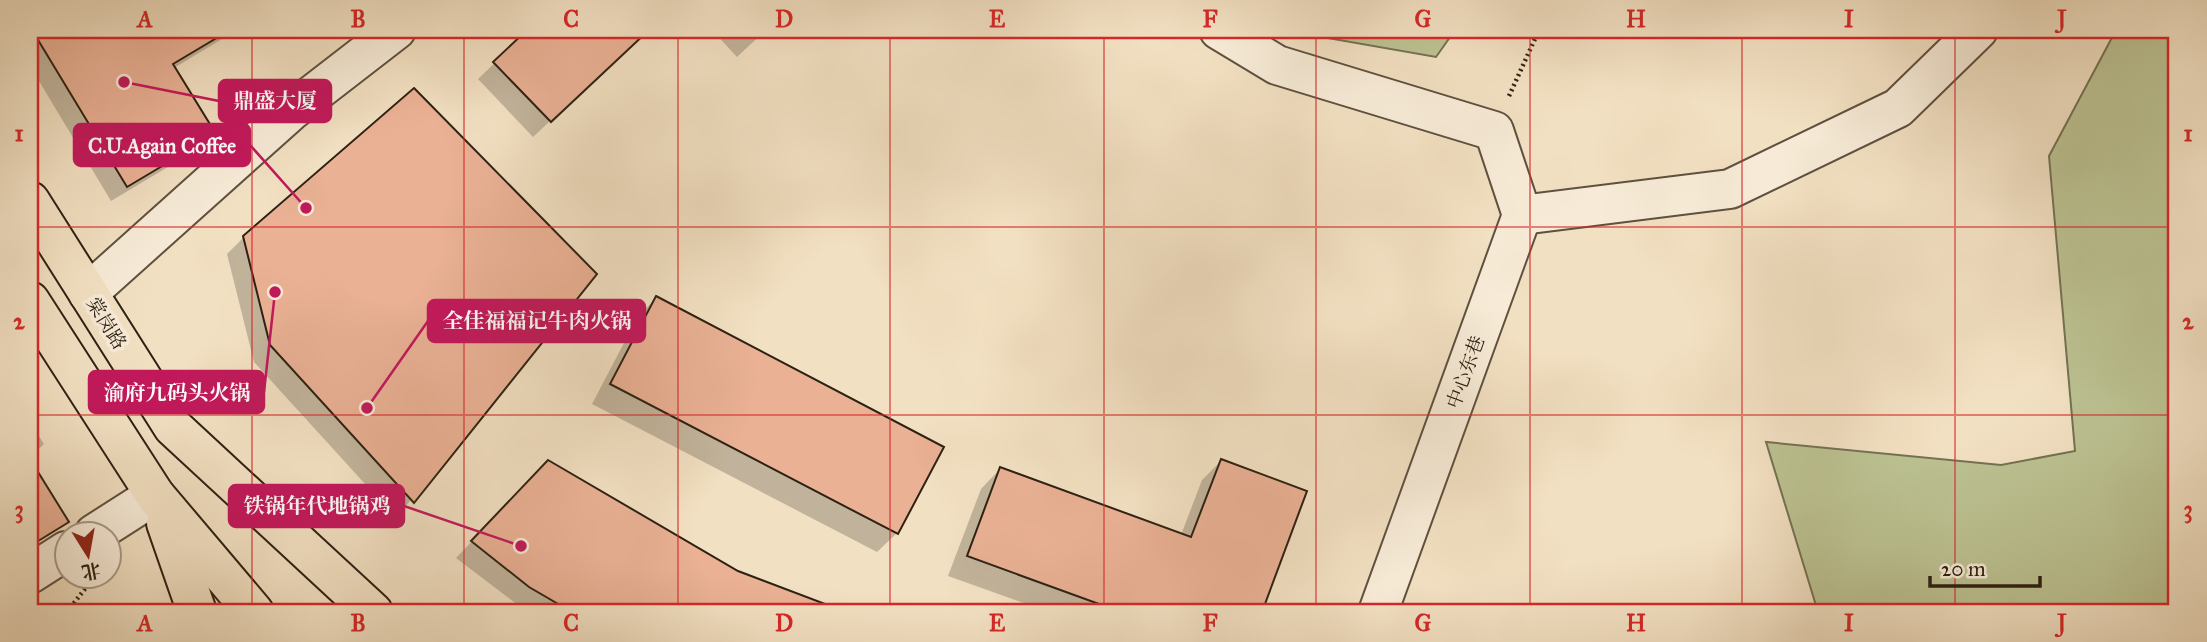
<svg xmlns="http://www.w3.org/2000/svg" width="2207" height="642" viewBox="0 0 2207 642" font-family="'IM FELL Great Primer','Noto Serif SC',serif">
<rect width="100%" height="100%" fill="#f2e0c2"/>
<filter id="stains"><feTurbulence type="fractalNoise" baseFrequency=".00286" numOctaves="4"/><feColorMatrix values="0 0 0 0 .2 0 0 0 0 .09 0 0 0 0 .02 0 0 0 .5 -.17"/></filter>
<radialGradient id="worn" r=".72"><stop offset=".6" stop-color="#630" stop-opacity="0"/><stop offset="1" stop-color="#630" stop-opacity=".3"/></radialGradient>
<g fill="#bcc292" stroke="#747252" stroke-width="2">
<path d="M 1282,30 L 1455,30 L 1436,57 Z"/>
<path d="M 2116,30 L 2177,30 L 2177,612 L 1818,612 L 1766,442 L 2001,465 L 2075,451 L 2049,156 Z"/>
</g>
<g fill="#0003">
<path d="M 30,30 L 237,30 L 174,68 L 214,133 L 198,149 L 111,201 L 30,66 Z"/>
<path d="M 529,30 L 647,30 L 533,137 L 478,79 Z"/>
<path d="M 712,30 L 766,30 L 737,57 Z"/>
<path d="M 244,237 L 595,275 L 396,518 L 254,362 L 227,254 Z"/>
<path d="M 656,298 L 897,533 L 877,552 L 592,404 L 637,318 Z"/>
<path d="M 30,422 L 44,444 L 30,457 Z"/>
<path d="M 1221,461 L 1305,492 L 1260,612 L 1049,612 L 948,576 L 981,489 L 1000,469 L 1181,535 L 1202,480 Z"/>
<path d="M 30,462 L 66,522 L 30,548 Z"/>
<path d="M 532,479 L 738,572 L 843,612 L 527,612 L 456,558 Z"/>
</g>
<g fill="#eab195" stroke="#2d2113" stroke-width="2">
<path d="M 32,30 L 230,30 L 173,64 L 216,134 L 127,187 Z"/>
<path d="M 527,30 L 649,30 L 551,122 L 493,62 Z"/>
<path d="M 414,88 L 597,274 L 414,503 L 270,345 L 243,236 Z"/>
<path d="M 656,296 L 944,447 L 898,534 L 610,384 Z"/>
<path d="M 30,459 L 69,522 L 30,546 Z"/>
<path d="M 1221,459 L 1307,491 L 1262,612 L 1121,612 L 967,556 L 1000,467 L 1191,537 Z"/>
<path d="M 548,460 L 738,571 L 841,610 L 840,612 L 572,612 L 529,587 L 471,541 Z"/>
</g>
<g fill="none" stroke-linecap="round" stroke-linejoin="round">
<defs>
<g id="minor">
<path d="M 1219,30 L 1277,65 L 1494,131 L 1522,215 L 1378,612"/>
<path d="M 1522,215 L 1730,189 L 1898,108 L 1978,30"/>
<path d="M 88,293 L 290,112 L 396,30"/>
<path d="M 94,534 L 155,495"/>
<path d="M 30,574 L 66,551"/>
</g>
<g id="major">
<path d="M 30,201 L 173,427 L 373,612"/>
<path d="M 30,301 L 155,495 L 254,612"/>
<path d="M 166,523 L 197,612"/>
</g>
</defs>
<use href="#minor" stroke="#5e513f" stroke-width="42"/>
<use href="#major" stroke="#2d2113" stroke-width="42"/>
<g stroke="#2d2113" stroke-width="4.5" stroke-dasharray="2 3.5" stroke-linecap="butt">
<path d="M 1509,96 L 1539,30"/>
<path d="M 67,612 L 88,585"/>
</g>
<use href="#minor" stroke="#f7ebd7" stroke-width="38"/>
<use href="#major" stroke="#f2e0c2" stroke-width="38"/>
</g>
<path fill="none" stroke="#d62828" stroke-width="2" stroke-opacity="0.55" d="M 252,30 L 252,612M 464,30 L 464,612M 678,30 L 678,612M 890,30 L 890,612M 1104,30 L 1104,612M 1316,30 L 1316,612M 1530,30 L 1530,612M 1742,30 L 1742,612M 1955,30 L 1955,612M 30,227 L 2177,227M 30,415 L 2177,415"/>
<g text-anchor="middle" stroke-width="7" stroke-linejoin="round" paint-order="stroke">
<g font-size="19" fill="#2d2113" stroke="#f7ebd7">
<text transform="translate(107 323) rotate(58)" y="7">棠岗路</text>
<text transform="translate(1465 372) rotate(-70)" y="7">中心东巷</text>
</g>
</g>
<path fill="none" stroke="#c2185b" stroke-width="2.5" d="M124 82L219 101M306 208L250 145M367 408L428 321M275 292L264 392M521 546L404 506"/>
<g fill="#c2185b" stroke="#f7ebd7" stroke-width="2.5">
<circle cx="124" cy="82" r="7"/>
<circle cx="306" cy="208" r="7"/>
<circle cx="367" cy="408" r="7"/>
<circle cx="275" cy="292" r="7"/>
<circle cx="521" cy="546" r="7"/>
</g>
<g fill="#c2185b" stroke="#c2185b" stroke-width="2.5">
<rect x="219" y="80" width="112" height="42" rx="7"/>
<rect x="74" y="124" width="176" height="42" rx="7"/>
<rect x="428" y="300" width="217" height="42" rx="7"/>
<rect x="89" y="371" width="175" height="42" rx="7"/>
<rect x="229" y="485" width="175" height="42" rx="7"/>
</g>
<g font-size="21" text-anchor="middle" font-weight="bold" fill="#fff">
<text x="275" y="108">鼎盛大厦</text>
<text x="162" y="153">C.U.Again Coffee</text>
<text x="537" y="328">全佳福福记牛肉火锅</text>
<text x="177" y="400">渝府九码头火锅</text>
<text x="317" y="513">铁锅年代地锅鸡</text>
</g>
<rect width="2207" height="642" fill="none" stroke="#f2e0c2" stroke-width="77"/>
<g transform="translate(88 555) rotate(169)"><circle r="33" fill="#f7ebd7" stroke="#a69a89" stroke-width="2"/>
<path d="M0-5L12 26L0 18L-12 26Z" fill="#8f2418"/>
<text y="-10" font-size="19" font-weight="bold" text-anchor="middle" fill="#2d2113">北</text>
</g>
<path d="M1930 576v10h110v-10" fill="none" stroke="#2d2113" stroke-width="3.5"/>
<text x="1941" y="576" font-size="21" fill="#2d2113" stroke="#f7ebd7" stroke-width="5" paint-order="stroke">20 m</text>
<rect x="38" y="38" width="2130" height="566" fill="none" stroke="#d62828" stroke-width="2.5"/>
<g font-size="23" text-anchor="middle" font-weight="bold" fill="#d62828">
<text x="145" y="27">A</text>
<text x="358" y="27">B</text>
<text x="571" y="27">C</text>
<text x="784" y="27">D</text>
<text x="997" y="27">E</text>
<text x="1210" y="27">F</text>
<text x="1423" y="27">G</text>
<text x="1636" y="27">H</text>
<text x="1849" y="27">I</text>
<text x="2062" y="27">J</text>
<text x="19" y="141">1</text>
<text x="2188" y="141">1</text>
<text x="19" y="329">2</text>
<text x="2188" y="329">2</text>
<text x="19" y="517">3</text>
<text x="2188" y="517">3</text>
<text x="145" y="631">A</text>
<text x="358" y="631">B</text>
<text x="571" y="631">C</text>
<text x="784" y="631">D</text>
<text x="997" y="631">E</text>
<text x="1210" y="631">F</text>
<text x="1423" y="631">G</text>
<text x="1636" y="631">H</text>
<text x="1849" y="631">I</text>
<text x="2062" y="631">J</text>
</g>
<rect width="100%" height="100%" filter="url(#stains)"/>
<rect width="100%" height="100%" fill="url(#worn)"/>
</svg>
